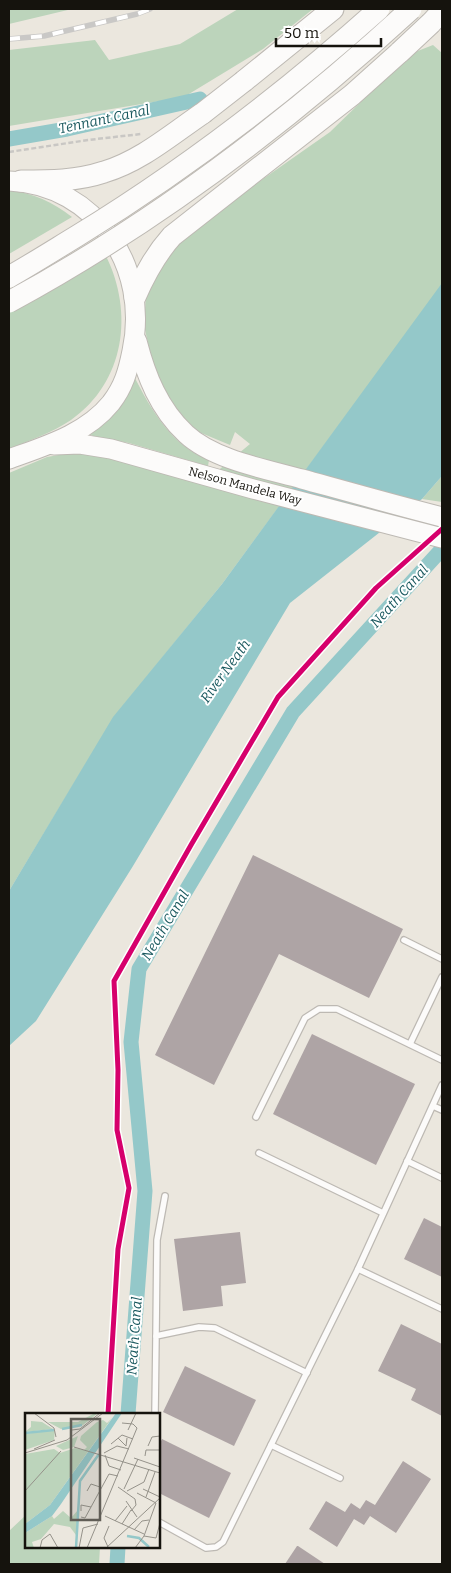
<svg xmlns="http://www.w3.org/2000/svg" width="451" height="1573" viewBox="0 0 451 1573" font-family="Bitter,serif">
<rect width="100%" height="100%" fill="#ebe7de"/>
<g fill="#bcd4bb">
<path d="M 9,9 L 72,9 L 9,24 Z"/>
<path d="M 238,9 L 313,9 L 263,49 L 184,97 L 9,126 L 9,50 L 95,40 L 109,60 L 180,44 Z"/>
<path d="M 433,45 L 442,53 L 442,285 L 222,584 L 114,717 L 9,891 L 9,473 L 47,457 L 70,453 L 105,456 L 203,483 L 250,444 L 235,432 L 230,445 L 194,430 L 171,408 L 156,380 L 144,325 L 146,294 L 157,265 L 193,228 L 330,132 L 410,54 Z"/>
<path d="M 9,190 C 33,193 53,202 72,217 L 9,254 Z"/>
<path d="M 106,256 C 134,313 125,382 71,420 C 52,433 30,440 9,449 L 9,313 Z"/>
<path d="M 134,376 C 151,410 172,446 209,460 L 208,466 L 129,443 L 93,436 L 88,433 Z"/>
<path d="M 442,476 L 442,502 L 422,499 Z"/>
<path d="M 26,1515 L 26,1547 L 100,1547 L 99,1564 L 9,1564 L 9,1531 Z"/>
</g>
<path fill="#94c8c9" d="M 442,283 L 442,476 L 422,499 L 290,603 L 133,866 L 36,1021 L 9,1046 L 9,891 L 113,717 L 222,584 Z"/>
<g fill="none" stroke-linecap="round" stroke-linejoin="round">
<g stroke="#94c8c9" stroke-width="15">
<path d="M 9,139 L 67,129 L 200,99"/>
<path d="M 128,1414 L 145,1191 L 131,1042 L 139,969 L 293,712 L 442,549"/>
<path d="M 117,1564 L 118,1547"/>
</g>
</g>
<g fill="#aea4a5">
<path d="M 253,855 L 403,929 L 369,998 L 279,954 L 214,1085 L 155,1055 Z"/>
<path d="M 312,1034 L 415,1084 L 376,1165 L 273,1114 Z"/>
<path d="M 424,1218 L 442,1227 L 442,1277 L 404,1259 Z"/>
<path d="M 240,1232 L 246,1283 L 221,1286 L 223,1306 L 183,1311 L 174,1239 Z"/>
<path d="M 401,1324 L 442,1344 L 442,1416 L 411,1400 L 416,1389 L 378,1371 Z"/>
<path d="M 185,1366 L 256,1400 L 234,1446 L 163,1412 Z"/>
<path d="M 162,1439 L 231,1473 L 209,1518 L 159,1493 L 159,1445 Z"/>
<path d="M 403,1461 L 431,1479 L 396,1533 L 370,1516 L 364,1525 L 354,1519 L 337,1547 L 309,1529 L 326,1501 L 345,1512 L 351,1503 L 360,1509 L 366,1500 L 375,1505 Z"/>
<path d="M 297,1546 L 298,1546 L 325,1564 L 285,1564 Z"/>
</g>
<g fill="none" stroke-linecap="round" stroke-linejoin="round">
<defs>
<g id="lane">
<path d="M 404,940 L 442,959"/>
<path d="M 410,1044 L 442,977"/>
<path d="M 433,1106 L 442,1110"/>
<path d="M 256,1117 L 305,1018 L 319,1009 L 337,1009 L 442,1060"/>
<path d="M 259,1153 L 383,1213"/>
<path d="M 407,1161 L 442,1178"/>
<path d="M 358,1269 L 442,1309"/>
<path d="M 156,1336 L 157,1240 L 165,1196"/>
<path d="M 155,1414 L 156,1336 L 199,1327 L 215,1328 L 307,1373"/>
<path d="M 271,1445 L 340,1478"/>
<path d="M 159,1522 L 206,1548 L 216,1547 L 223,1542 L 358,1269 L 442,1085"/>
</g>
<g id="primary">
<path d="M 9,181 C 97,185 150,268 132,351 C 128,371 124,386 111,403 C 86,434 45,446 9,459"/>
<path d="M 137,341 C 146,376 159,409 186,434 C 214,460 266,469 302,479 C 349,492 395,505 442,517"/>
<path d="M 54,445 L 80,444 L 111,449 L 253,489 L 442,538"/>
</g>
<g id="highway">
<path d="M 431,23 L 442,11"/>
<path d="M 244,81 L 333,9"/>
<path d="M 21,181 C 49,181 77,181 104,172 C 141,161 172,134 203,113"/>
<path d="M 135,297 C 145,274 155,255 172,236 L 352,95 L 400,52"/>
</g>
</defs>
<use href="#lane" stroke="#bdb9b3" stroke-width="8"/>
<use href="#primary" stroke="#bdb9b3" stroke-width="21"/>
<use href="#highway" stroke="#bdb9b3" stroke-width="23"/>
<path stroke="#c9c7c4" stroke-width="2.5" stroke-dasharray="5 2.5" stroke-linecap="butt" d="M 9,152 L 88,140 L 141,134"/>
<use href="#lane" stroke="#fcfbfa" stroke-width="5.5"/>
<use href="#primary" stroke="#fcfbfa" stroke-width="19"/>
<use href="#highway" stroke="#fcfbfa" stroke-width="21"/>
<defs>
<path id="rail" d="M 9,39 L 44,36 L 137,14 L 150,9"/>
</defs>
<use href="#rail" stroke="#c9c8c6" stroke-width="5.5"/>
<use href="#rail" stroke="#fff" stroke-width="4" stroke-dasharray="11" stroke-linecap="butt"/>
<defs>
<g id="highway-bridge">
<path d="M 400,52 L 431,23"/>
<path d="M 203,113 L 244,81"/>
<path d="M 9,277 C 32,264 54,250 77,236 C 185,170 285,93 379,9"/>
<path d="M 9,302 C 155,223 289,121 411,9"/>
</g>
</defs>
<use href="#highway-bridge" stroke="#bdb9b3" stroke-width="23" stroke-linecap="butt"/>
<use href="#highway-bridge" stroke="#fcfbfa" stroke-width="21"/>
<defs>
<path id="cycleway" d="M 108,1414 L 118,1249 L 129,1188 L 117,1130 L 118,1070 L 114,981 L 191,845 L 278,697 L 376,588 L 442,529"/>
</defs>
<use href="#cycleway" stroke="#fff" stroke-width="8"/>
<use href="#cycleway" stroke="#d6006c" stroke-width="5"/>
</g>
<g text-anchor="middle" stroke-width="4" stroke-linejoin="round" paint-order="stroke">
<g font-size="12" fill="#15130d" stroke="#fff">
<text transform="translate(245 486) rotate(15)" y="4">Nelson Mandela Way</text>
</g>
<g font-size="14" font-style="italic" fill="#19585e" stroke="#fff">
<text transform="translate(104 119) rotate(-12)" y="5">Tennant Canal</text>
<text transform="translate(399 596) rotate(-48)" y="5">Neath Canal</text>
<text transform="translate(225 671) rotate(-54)" y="5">River Neath</text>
<text transform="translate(165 925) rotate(-59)" y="5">Neath Canal</text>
<text transform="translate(134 1336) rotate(-86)" y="5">Neath Canal</text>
</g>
</g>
<g transform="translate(25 1413)">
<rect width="135" height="135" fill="#ebe7de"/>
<path d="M 70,0 L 73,0 L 58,12 L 36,16 L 23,9 L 53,9 ZM 87,5 L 25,92 L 0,111 L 0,41 L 29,36 L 35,40 L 50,35 L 59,37 L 62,34 L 55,27 L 56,23 L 72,9 L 78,7 L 82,10 ZM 6,8 L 17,9 L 28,16 L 0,19 L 6,14 ZM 30,17 L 29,27 L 0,37 L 0,21 ZM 53,23 L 49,34 L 38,37 L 31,33 ZM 53,97 L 51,122 L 45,114 L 29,111 L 16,126 L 7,129 L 9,135 L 0,135 L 0,120 L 27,103 L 29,106 L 38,98 L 46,105 Z" fill="#bcd4bb"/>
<path d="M 91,0 L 97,0 L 36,91 L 27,103 L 0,120 L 0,111 L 25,92 Z" fill="#94c8c9"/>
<path fill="none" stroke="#94c8c9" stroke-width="2.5" d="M 37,16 L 57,12M 0,20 L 29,17M 102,123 L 114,125 L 124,134M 51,135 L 55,68 L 74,41"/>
<path fill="none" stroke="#95928a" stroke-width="1" d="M 9,0 L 29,15 L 31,24M 135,0 L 135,20M 47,17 L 55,16 L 75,0M 103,17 L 111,0M 93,25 L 101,33 L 102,25M 86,31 L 97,22 L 108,26M 123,33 L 127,24 L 135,23M 49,34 L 135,60M 9,36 L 30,27M 0,40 L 42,27 L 78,0M 79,40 L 92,33 L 104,36M 80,42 L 84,53 L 96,57M 120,43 L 121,37 L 135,37M 109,45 L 135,54M 93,74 L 110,86 L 111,92 L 106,98M 99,76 L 113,46M 118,76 L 135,84M 0,78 L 36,38M 62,78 L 66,71 L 75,74M 102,78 L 119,69 L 124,56M 121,84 L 130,59M 101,88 L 112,104M 56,98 L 56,92 L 66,94M 80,103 L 119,121M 56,104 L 60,105 L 84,61 L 93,63M 90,108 L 102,93M 97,111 L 106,97M 109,117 L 117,108 L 124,107M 119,123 L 131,125 L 135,110M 83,134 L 79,125 L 84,113M 15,135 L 17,127 L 25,121 L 33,135M 54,135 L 58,115 L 73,111M 62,135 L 112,15 L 108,11 L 97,10M 81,135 L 135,85M 110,135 L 119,123 L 131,90 L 112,80"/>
<path fill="#605d56" fill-opacity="0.15" stroke="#605d56" stroke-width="2.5" d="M 46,6 L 75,6 L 75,107 L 46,107 Z"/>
<rect width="135" height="135" fill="none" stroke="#15130d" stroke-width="2.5"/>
</g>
<rect width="451" height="1573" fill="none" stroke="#15130d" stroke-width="20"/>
<path d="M276 38v8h105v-8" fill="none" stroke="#15130d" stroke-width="2.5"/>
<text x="284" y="38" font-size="15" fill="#15130d" stroke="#ffffff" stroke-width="4" paint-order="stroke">50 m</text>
</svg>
